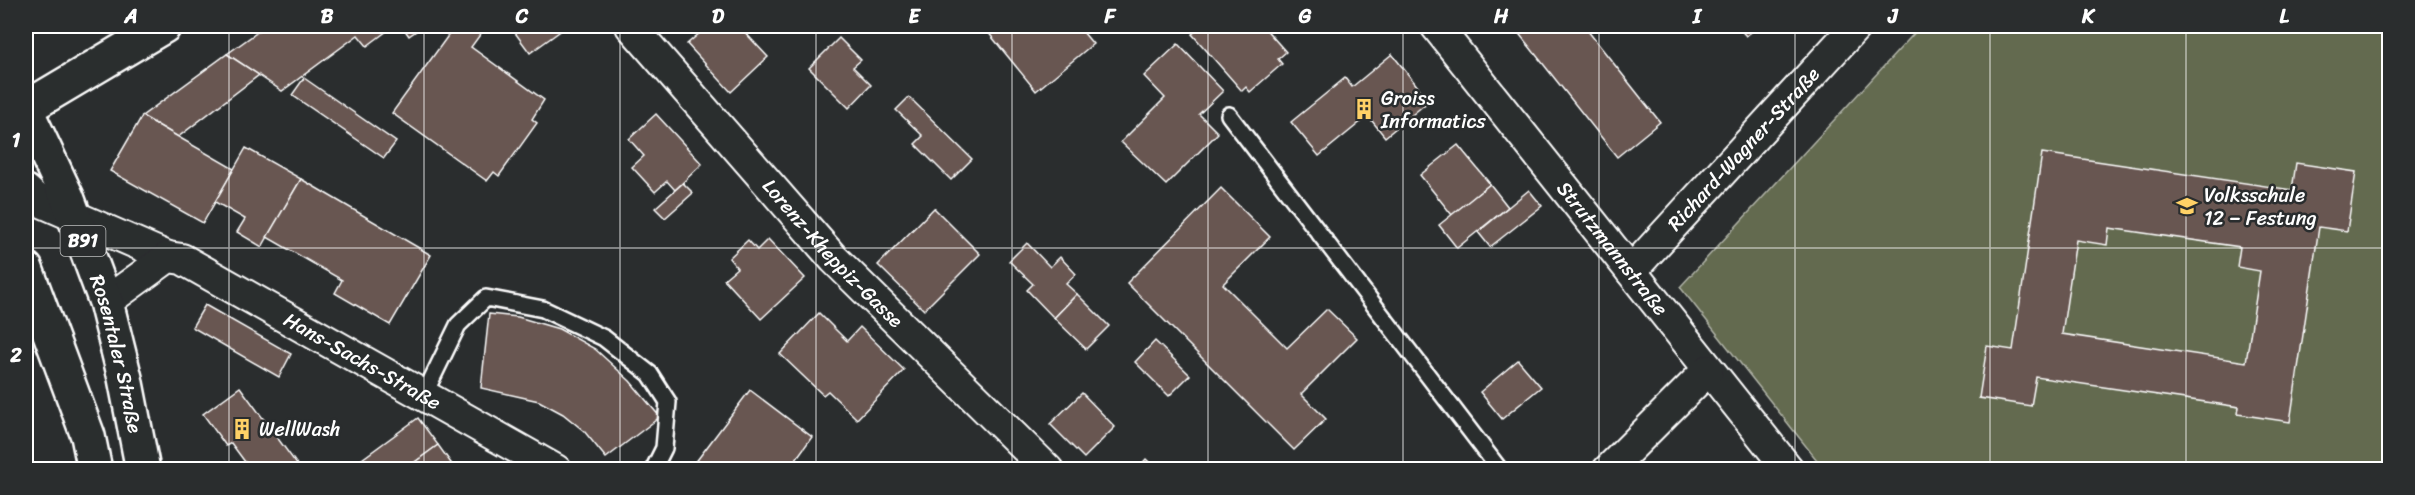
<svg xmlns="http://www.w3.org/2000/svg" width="2415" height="495" viewBox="0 0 2415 495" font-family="Sriracha,sans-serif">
<rect width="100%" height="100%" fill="#2a2d2e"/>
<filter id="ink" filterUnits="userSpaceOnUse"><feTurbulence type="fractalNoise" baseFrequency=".0167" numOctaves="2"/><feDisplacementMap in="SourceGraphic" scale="12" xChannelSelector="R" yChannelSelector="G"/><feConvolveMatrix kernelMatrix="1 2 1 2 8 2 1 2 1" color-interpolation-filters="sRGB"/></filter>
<g filter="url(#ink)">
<path fill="#636a50" stroke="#b1b4a8" stroke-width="1.5" d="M 1921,26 L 2389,26 L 2389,469 L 1824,469 L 1680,287 Z"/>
<g fill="#685651" stroke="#fff" stroke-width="1.5" fill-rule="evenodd">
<path d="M 266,26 L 389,26 L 391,28 L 367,46 L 358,35 L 282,91 L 227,54 Z"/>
<path d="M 402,26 L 423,26 L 409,36 Z"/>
<path d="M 455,26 L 482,26 L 485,28 L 471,47 L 544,100 L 532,119 L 537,123 L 499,176 L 494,172 L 487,181 L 392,113 Z"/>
<path d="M 510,26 L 565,26 L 566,27 L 530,53 Z"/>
<path d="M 708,26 L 739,26 L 768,57 L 731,92 L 687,44 Z"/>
<path d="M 983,26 L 1078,26 L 1093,44 L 1036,91 Z"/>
<path d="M 1202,26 L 1263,26 L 1286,52 L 1278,59 L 1282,64 L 1250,92 L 1246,87 L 1242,91 L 1192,34 Z"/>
<path d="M 1513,26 L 1584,26 L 1660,122 L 1617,157 Z"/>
<path d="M 1737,26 L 1759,26 L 1746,36 Z"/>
<path d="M 839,38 L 861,60 L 853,67 L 871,85 L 849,108 L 809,68 Z"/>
<path d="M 1178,44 L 1223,91 L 1199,114 L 1218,133 L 1166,185 L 1121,142 L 1165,98 L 1144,76 Z"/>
<path d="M 227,54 L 259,75 L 178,137 L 142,116 Z"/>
<path d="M 1392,54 L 1429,101 L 1385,137 L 1368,116 L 1319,156 L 1291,122 L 1345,78 L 1352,87 Z"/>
<path d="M 304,78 L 396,142 L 384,158 L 292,95 Z"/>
<path d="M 909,97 L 972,159 L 951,180 L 915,144 L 923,136 L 896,110 Z"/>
<path d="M 656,114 L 702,164 L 675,190 L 667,181 L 655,192 L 632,167 L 644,156 L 629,139 Z"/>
<path d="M 142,116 L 234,169 L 203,223 L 110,171 Z"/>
<path d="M 1458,145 L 1490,184 L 1452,215 L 1420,175 Z"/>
<path d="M 246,148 L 301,179 L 262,247 L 237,232 L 245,219 L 215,202 Z"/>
<path d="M 2042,153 L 2292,190 L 2296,163 L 2356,172 L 2347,231 L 2319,227 L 2290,422 L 2238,414 L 2239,407 L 2036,377 L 2031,406 L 1979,398 L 1987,346 L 2013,350 ZM 2109,228 L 2240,247 L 2237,267 L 2260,271 L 2246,362 L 2062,334 L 2076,240 L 2107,245 Z"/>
<path d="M 301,179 L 431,255 L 390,325 L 335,293 L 342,280 L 267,237 Z"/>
<path d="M 683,183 L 693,193 L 665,218 L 655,208 Z"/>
<path d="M 1490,184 L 1508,207 L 1457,248 L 1439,225 Z"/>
<path d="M 1221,188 L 1270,237 L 1223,284 L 1287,348 L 1327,309 L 1357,338 L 1301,394 L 1326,419 L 1294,450 L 1127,283 Z"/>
<path d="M 1529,190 L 1542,206 L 1490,247 L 1478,232 Z"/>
<path d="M 934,208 L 980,254 L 924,310 L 878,265 Z"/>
<path d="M 768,239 L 805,278 L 761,319 L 724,279 L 737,268 L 729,258 L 748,240 L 757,250 Z"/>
<path d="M 1027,243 L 1050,267 L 1060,257 L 1076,274 L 1066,284 L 1077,294 L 1054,318 L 1027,290 L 1033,284 L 1009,261 Z"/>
<path d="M 1077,294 L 1109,326 L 1086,349 L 1054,318 Z"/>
<path d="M 205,305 L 291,354 L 279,377 L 192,327 Z"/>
<path d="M 819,313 L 847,341 L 860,327 L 904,370 L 857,419 L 828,391 L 823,395 L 780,354 Z"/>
<path d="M 489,314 L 518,317 L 559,329 L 595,349 L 630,381 L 660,417 L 606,458 L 584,431 L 563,414 L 539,401 L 481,388 Z"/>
<path d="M 1155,341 L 1190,375 L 1169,396 L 1135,362 Z"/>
<path d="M 1518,360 L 1541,387 L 1502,419 L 1480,392 Z"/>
<path d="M 240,387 L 301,470 L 251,470 L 231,443 L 226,446 L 203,414 Z"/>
<path d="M 750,390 L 812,437 L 788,470 L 703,470 L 695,463 Z"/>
<path d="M 1082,393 L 1115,427 L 1084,458 L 1050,424 Z"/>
<path d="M 418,418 L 438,445 L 404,470 L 347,470 Z"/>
<path d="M 438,445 L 456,470 L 404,470 Z"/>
<path d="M 1146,459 L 1157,470 L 1136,470 Z"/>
</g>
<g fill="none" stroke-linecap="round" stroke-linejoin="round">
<defs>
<g id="lane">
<path d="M 1229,115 L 1500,470"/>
<path d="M 424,395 L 458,325 L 486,298 L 543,309 L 604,338 L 650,374 L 668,402 L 664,448 L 653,470"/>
</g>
<g id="street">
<path id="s1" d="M 631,26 L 834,259 L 1048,470"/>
<path id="s2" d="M 1436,26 L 1789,470"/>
<path d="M 26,190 L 37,200 L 168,257"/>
<path id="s3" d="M 1631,271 L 1856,26"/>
<path id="s4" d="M 106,302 L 168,257 L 182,259 L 556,470"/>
<path d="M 1608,470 L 1708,370"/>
</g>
<path id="secondary" d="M 26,108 L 164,26"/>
<g id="primary">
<path id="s5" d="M 26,110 L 67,197 L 106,302 L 125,378 L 143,470"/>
<path d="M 26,269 L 88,436 L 95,470"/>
</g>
</defs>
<use href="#lane" stroke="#fff" stroke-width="20"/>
<use href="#street" stroke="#fff" stroke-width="34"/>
<use href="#secondary" stroke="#fff" stroke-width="38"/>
<use href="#primary" stroke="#fff" stroke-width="38"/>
<use href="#lane" stroke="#2a2d2e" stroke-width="15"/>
<use href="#street" stroke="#2a2d2e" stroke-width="30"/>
<use href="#secondary" stroke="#2a2d2e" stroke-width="33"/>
<use href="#primary" stroke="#2a2d2e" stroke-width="33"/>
</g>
</g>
<path fill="none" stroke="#fff" stroke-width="1.5" stroke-opacity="0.55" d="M 229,26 L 229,470M 424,26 L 424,470M 620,26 L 620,470M 816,26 L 816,470M 1012,26 L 1012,470M 1208,26 L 1208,470M 1403,26 L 1403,470M 1599,26 L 1599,470M 1795,26 L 1795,470M 1990,26 L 1990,470M 2186,26 L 2186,470M 26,248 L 2390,248"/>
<defs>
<symbol id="building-bare" viewBox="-9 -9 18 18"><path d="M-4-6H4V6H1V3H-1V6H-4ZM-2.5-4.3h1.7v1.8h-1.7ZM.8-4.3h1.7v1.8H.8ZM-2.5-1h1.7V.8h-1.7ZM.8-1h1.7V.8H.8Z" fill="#ffd166" stroke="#2a2d2e" stroke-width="2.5" paint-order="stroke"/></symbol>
<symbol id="school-bare" viewBox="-9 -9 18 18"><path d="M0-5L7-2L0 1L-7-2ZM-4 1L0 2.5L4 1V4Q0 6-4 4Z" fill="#ffd166" stroke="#2a2d2e" stroke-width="2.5" paint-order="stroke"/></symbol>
</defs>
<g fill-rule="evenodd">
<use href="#building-bare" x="1349" y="94" width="30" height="30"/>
<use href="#school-bare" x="2172" y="191" width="30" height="30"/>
<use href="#building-bare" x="227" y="414" width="30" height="30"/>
</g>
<g text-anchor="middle" stroke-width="5" stroke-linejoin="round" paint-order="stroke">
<rect fill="#2a2d2e" stroke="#bfc0c0" stroke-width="1.5" x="60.5" y="226" width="45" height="30" rx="4.5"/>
<g font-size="18" font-weight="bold" fill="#fff">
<text x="83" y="247">B91</text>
</g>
<g font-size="20" fill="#fff" stroke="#2a2d2e" text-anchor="start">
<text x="1381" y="105">Groiss<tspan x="1381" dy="23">Informatics</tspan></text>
<text x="2204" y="202">Volksschule<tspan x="2204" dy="23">12 – Festung</tspan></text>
<text x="259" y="436">WellWash</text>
</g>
<g font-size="20" fill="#fff" stroke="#2a2d2e">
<text dy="7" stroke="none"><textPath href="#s3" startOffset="166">Richard-Wagner-Straße</textPath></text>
<text dy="7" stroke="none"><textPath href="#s2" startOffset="284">Strutzmannstraße</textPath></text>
<text dy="7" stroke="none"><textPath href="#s1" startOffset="304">Lorenz-Kheppiz-Gasse</textPath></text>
<text dy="7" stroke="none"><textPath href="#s5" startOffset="261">Rosentaler Straße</textPath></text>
<text dy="7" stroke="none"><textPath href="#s4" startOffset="298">Hans-Sachs-Straße</textPath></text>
</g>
</g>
<rect width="2415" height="495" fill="none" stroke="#2a2d2e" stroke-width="66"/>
<rect x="33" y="33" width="2349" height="429" fill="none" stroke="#fff" stroke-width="2"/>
<g font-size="20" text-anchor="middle" font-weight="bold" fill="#fff">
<text x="131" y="23">A</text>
<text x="327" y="23">B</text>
<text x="522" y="23">C</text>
<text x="718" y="23">D</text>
<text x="914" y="23">E</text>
<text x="1110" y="23">F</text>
<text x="1305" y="23">G</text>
<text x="1501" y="23">H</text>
<text x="1697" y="23">I</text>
<text x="1893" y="23">J</text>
<text x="2088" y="23">K</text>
<text x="2284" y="23">L</text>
<text x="16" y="147">1</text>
<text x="16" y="362">2</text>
</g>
</svg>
